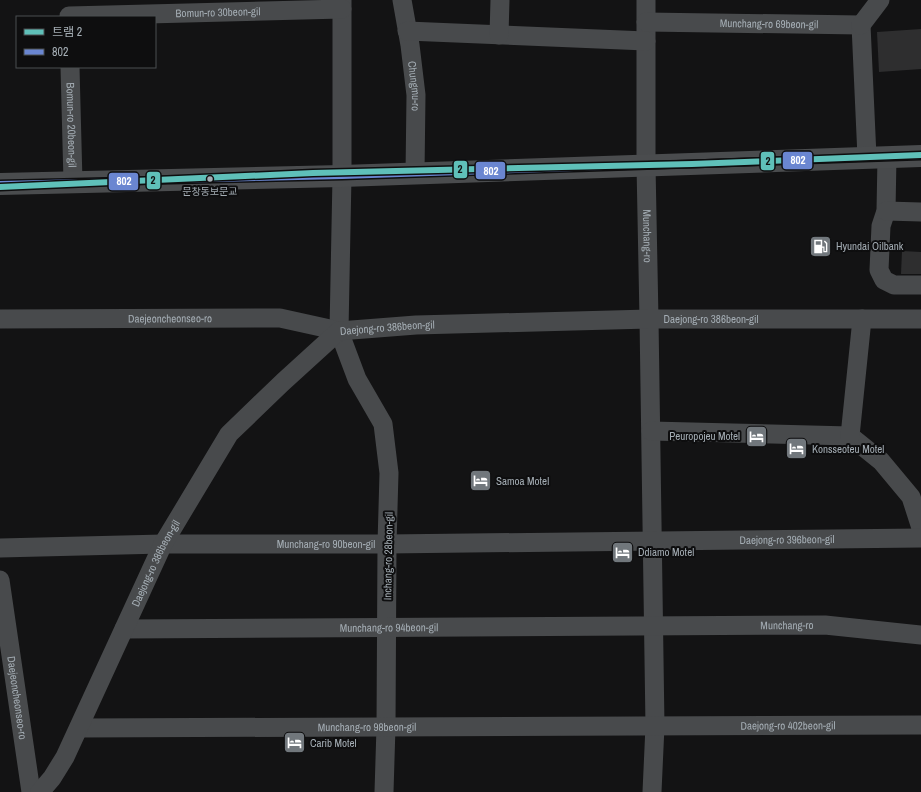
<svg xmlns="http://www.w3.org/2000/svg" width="921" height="792" viewBox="0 0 921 792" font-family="'Archivo Narrow','Noto Sans KR',sans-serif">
<rect width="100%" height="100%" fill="#131314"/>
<g fill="#2e2e2f">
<path d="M 921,29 L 921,69 L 879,72 L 877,32 Z"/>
<path d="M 902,251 L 921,252 L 921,274 L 901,274 Z"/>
</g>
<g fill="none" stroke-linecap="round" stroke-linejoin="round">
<g stroke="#484a4c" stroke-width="19">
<path d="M 342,0 L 342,176 L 339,331 L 357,379 L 383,424 L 389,473 L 387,544 L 386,727 L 384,792"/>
<path id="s1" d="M 402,0 L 410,45 L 416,95 L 415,174"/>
<path id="s2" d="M 646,0 L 646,165 L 649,319 L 655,726 L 652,792"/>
<path id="s3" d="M 69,16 L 342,9"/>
<path id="s4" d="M 646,22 L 861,25"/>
<path d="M 861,25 L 867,157"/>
<path d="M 861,25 L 880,0"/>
<path d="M 407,31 L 646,41"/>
<path d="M 499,35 L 500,0"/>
<path id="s5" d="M 70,67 L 73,182"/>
<path d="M 887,157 L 886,211 L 881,226 L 879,270 L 884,280 L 894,285 L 921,285"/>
<path d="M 886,211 L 921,212"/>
<path id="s6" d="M 0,319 L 280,318 L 339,331"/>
<path d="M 651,431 L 850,436 L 881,461 L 911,497 L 921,528"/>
<path d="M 850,436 L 862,319"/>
<path id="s7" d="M 0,548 L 163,544 L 387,544 L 921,538"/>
<path id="s8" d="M 0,580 L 31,792"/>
<path id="s9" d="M 124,629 L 825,625 L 921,635"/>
<path id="s10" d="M 79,728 L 921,725"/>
<path id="s11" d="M 40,792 L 52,778 L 65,757 L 163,544 L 229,434 L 283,382 L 339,331 L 416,325 L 649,319 L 921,319"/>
</g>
<path stroke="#4a4c4e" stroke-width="22" d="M 0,184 L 342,176 L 921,156"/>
<defs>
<path id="bus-1" d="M 0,184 L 342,176 L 921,156"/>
</defs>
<use href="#bus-1" stroke="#0e0e0f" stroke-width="9"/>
<use href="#bus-1" stroke="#6a86d1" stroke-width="6"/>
<defs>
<path id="tram-1" d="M 0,187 L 313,173 L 692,164 L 921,155"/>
</defs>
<use href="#tram-1" stroke="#0e0e0f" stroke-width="9"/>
<use href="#tram-1" stroke="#5fc0b9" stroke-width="6"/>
</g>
<defs>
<symbol id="fuel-square" viewBox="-11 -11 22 22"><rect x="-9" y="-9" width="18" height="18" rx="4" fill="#71777c" stroke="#0e0e0f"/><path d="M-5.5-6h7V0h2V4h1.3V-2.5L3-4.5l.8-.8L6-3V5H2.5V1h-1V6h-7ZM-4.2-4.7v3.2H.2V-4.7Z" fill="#fff"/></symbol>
<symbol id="hotel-square" viewBox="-11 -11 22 22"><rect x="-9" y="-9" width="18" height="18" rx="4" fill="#71777c" stroke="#0e0e0f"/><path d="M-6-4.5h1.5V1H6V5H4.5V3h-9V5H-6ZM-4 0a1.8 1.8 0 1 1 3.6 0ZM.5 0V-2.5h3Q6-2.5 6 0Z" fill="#fff"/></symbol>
</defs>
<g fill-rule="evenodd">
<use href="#fuel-square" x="808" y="234" width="25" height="25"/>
<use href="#hotel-square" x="744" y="424" width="25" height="25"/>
<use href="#hotel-square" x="784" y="436" width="25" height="25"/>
<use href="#hotel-square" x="468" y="468" width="25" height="25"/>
<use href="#hotel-square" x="610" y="540" width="25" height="25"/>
<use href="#hotel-square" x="282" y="730" width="25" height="25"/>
</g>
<circle fill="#a4adb4" stroke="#0e0e0f" stroke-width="1.5" cx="210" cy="179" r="3.5"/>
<g text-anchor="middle" stroke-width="4" stroke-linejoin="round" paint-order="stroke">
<g font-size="10" fill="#a4adb4" stroke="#0e0e0f">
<text x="210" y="195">문창동보문교</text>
</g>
<g font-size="11" fill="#a4adb4" stroke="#0e0e0f">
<text dy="4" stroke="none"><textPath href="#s3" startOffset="149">Bomun-ro 30beon-gil</textPath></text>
<text dy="4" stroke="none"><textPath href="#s4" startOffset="123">Munchang-ro 69beon-gil</textPath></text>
<text dy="4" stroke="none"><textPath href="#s1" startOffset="87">Chungmu-ro</textPath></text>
<text dy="4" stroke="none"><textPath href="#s5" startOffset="58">Bomun-ro 20beon-gil</textPath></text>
<text dy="4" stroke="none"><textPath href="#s2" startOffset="236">Munchang-ro</textPath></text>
<text dy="4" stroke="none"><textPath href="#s6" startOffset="170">Daejeoncheonseo-ro</textPath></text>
<text dy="4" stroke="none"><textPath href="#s11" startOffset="929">Daejong-ro 386beon-gil</textPath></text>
<text dy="4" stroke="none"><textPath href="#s11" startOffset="605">Daejong-ro 386beon-gil</textPath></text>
<text dy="4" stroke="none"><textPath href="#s7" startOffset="787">Daejong-ro 396beon-gil</textPath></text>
<text dy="4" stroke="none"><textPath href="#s7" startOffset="326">Munchang-ro 90beon-gil</textPath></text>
<text transform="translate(388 556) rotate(-89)" y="4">Inchang-ro 28beon-gil</text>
<text dy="4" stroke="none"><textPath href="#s11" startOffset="257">Daejong-ro 386beon-gil</textPath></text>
<text dy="4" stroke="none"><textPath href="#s9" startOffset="663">Munchang-ro</textPath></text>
<text dy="4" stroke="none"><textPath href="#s9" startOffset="265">Munchang-ro 94beon-gil</textPath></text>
<text dy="4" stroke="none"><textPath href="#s8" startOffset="119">Daejeoncheonseo-ro</textPath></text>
<text dy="4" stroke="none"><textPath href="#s10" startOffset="709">Daejong-ro 402beon-gil</textPath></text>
<text dy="4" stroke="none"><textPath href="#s10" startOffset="288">Munchang-ro 98beon-gil</textPath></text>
</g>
<g font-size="11" fill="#a4adb4" stroke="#0e0e0f" text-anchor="start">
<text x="836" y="250">Hyundai Oilbank</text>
<text x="740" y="440" text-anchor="end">Peuropojeu Motel</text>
<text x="812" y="453">Konsseoteu Motel</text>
<text x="496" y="485">Samoa Motel</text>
<text x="638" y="556">Ddiamo Motel</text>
<text x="310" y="747">Carib Motel</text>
</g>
</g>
<g stroke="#0e0e0f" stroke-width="1.5">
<rect x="782" y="151" width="31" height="19" rx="4" fill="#6a86d1"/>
<rect x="760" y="151" width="15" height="20" rx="4" fill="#5fc0b9"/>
<rect x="453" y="160" width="15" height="19" rx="4" fill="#5fc0b9"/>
<rect x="475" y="161" width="31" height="19" rx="4" fill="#6a86d1"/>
<rect x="146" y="171" width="15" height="19" rx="4" fill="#5fc0b9"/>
<rect x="108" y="172" width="31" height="19" rx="4" fill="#6a86d1"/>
</g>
<g font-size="11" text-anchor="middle" font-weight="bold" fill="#fff">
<text x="798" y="164">802</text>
<text x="491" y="175">802</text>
<text x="124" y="185">802</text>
</g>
<g font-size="11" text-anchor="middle" font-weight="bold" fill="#111">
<text x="768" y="165">2</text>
<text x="460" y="173">2</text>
<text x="153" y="184">2</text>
</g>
<rect x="16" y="16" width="140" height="52" fill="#0e0e0f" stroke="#4a4e51"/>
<rect x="24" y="29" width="20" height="6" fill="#5fc0b9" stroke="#4a4e51"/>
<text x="52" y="36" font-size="12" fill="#a4adb4">트램 2</text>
<rect x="24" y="49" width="20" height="6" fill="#6a86d1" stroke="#4a4e51"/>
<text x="52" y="56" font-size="12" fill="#a4adb4">802</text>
</svg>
